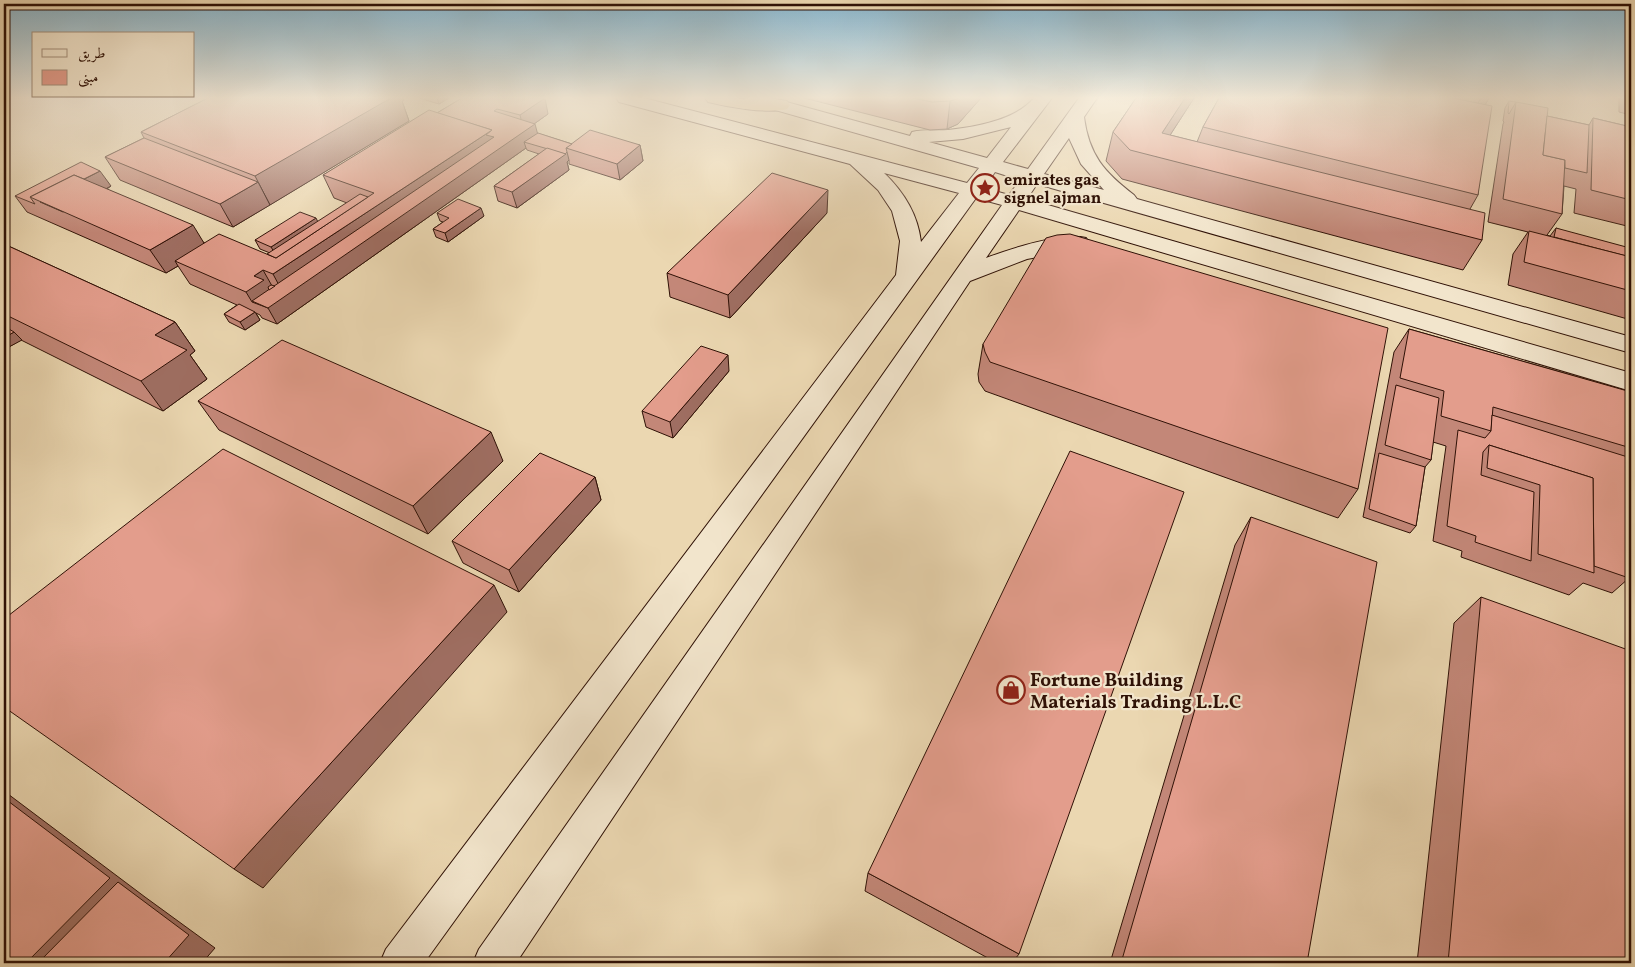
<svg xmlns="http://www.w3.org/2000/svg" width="1635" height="967" viewBox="0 0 1635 967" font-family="Vollkorn,Amiri,serif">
<rect width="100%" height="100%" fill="#ebd7b1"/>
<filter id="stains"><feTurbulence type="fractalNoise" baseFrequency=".004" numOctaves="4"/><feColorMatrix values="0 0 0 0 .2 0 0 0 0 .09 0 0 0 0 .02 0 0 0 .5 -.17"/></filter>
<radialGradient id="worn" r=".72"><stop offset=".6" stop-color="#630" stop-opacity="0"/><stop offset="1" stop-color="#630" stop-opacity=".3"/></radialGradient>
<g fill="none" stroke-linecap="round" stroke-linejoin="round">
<defs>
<path id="secondary" d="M 616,98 L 644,98 L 967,183 L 979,168 L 747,102 L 744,98 L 772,98 L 910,136 L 912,132 C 924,129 936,131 948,130 C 975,127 1016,120 1034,98 L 1052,98 L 1003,162 L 1028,169 L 1079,98 L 1097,98 L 1084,117 C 1089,155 1104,172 1134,195 L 1137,199 L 1631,337 L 1631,353 L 1037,184 L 1027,199 L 1631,373 L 1631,391 L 1019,210 L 986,258 C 1010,249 1061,232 1086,238 L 1089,243 L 1086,248 L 1027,259 L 970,281 L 516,963 L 473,963 L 479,949 L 1002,205 L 976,198 L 424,963 L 380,963 L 386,949 L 896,275 L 900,241 L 892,211 L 878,190 L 850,164 L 619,102 ZM 1011,127 L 987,158 L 929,142 L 963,139 ZM 1069,138 L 1081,164 L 1104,190 L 1044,174 ZM 995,172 L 1020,180 L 1009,195 L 984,188 ZM 884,173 L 959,193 L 921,242 C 918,215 904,192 884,173 Z"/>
<path id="highway" d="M 705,98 L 781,100 L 787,101 L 790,105 L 787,109 C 767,114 728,107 708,102 Z"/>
</defs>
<use href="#secondary" stroke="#2f1106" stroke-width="2"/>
<use href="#highway" stroke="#2f1106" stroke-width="2"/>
<use href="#secondary" fill="#f2e5cc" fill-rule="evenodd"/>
<use href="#highway" fill="#e6bc78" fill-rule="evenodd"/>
</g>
<g fill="#c38778" stroke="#2f1106">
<path d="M 208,98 L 403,98 L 404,100 L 402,101 L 409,121 L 233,227 L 120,180 L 105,157 L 144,138 L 141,132 Z"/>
<path d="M 419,98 L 449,98 L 439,104 Z"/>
<path d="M 462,98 L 548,114 L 534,124 L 537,133 L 572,144 L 640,145 L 643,161 L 620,180 L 569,164 L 569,160 L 567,162 L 569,170 L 517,208 L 498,201 L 494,186 L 539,154 L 527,150 L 526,148 L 277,324 L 262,318 L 260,315 L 256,313 L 260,320 L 245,330 L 229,322 L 224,314 L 237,305 L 190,284 L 178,266 L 166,273 L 27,212 L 15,196 L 111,186 L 107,189 L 205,243 L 268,255 L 270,253 L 260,249 L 255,240 L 318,222 L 347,203 L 334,198 L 323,175 L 437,113 Z"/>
<path d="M 804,98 L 981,98 L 958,124 L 947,129 L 930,130 Z"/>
<path d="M 1136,98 L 1194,98 L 1170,135 L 1197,142 L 1203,127 L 1219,98 L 1489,98 L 1485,105 L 1478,195 L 1470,209 L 1482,240 L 1463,270 L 1122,179 L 1106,161 L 1113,132 Z"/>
<path d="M 1619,98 L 1631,98 L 1631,115 L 1619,112 Z"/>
<path d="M 1509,101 L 1547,116 L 1589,125 L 1593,118 L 1631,127 L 1631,227 L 1574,213 L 1576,189 L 1564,186 L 1562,214 L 1547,235 L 1550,236 L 1556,228 L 1631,257 L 1631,320 L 1508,285 L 1513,254 L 1528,232 L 1488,222 L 1503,124 L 1504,122 L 1503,121 L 1505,108 Z"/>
<path d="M 437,213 L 484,216 L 448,242 L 436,237 L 433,229 L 443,222 L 440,221 Z"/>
<path d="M 827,213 L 730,318 L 670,297 L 667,273 Z"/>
<path d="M 4,244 L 175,322 L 195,351 L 190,355 L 207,379 L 163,411 L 21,340 L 7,348 L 4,347 Z"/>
<path d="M 1409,329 L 1631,392 L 1631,552 L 1629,551 L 1629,578 L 1612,593 L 1583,583 L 1569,595 L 1461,557 L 1462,551 L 1433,541 L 1446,446 L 1433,442 L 1431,460 L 1425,467 L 1416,526 L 1410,533 L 1363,517 L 1394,352 Z"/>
<path d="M 983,344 L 1358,489 L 1338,518 L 985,391 L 979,382 L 978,374 Z"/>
<path d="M 729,371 L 673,438 L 646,427 L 642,411 Z"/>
<path d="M 198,401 L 503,461 L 428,534 L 219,430 Z"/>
<path d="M 595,477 L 601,500 L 519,592 L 463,563 L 452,541 Z"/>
<path d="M 1251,517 L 1307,963 L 1110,963 L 1235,545 Z"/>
<path d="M 1481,597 L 1631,963 L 1417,963 L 1454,623 Z"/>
<path d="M 868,873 L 1019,954 L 1012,963 L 997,963 L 865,891 Z"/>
</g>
<g fill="#9f6e62" stroke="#2f1106">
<path d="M 378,98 L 403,98 L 404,100 L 402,101 L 409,121 L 270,205 L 255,176 Z"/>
<path d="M 437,98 L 449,98 L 439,104 Z"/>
<path d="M 545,98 L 548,114 L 524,131 L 520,115 Z"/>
<path d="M 959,98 L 981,98 L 958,124 L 947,129 L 950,101 Z"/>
<path d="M 1185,98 L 1194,98 L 1156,157 L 1162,133 Z"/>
<path d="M 1481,98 L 1489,98 L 1484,107 L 1475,108 Z"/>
<path d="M 535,124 L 539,139 L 524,142 L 526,148 L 277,324 L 268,308 L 252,302 L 246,292 L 254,276 L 263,270 L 276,293 L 281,289 L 273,274 L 492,130 Z"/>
<path d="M 640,145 L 643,161 L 620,180 L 617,164 Z"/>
<path d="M 567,152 L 569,160 L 567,162 L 569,170 L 517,208 L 512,192 Z"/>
<path d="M 100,171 L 111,186 L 63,212 L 40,202 Z"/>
<path d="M 258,182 L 270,205 L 233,227 L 220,204 Z"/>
<path d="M 828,190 L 827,213 L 730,318 L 728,295 Z"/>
<path d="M 481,208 L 484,216 L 448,242 L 445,233 Z"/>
<path d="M 316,218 L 320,226 L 276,255 L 271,247 Z"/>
<path d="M 193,225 L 207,248 L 175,261 L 178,266 L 166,273 L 150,250 Z"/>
<path d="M 255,312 L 260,320 L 245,330 L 240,322 Z"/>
<path d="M 175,322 L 195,351 L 190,355 L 207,379 L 163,411 L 141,381 L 155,335 Z"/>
<path d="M 14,332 L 22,340 L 7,348 L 4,344 L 4,338 Z"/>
<path d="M 728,355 L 729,371 L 673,438 L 670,422 Z"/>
<path d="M 491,432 L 503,461 L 428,534 L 413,506 Z"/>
<path d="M 595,477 L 601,500 L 519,592 L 509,570 Z"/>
<path d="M 494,585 L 507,612 L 263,888 L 234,869 Z"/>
<path d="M 4,791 L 145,897 L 215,948 L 202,963 L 26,963 L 4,798 Z"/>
</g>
<g fill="#e39d8c" stroke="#2f1106">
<path d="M 208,98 L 391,98 L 255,176 L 141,132 Z"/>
<path d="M 462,98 L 545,98 L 520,115 L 497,109 L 494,111 L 535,124 L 268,308 L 252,301 L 494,137 L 486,135 L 492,130 L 437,113 Z"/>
<path d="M 913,98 L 959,98 L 950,101 L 932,102 Z"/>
<path d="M 1136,98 L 1185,98 L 1162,133 L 1485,213 L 1482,240 L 1130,150 L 1113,132 Z"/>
<path d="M 1219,98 L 1453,98 L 1492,106 L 1478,195 L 1203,127 Z"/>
<path d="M 1625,98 L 1631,98 L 1631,106 L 1625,105 Z"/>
<path d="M 1509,101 L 1516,102 L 1509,114 L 1508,113 Z"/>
<path d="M 1516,102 L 1548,108 L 1543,155 L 1565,160 L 1562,214 L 1503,199 Z"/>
<path d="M 429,110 L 492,130 L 273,274 L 263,270 L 254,276 L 264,280 L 246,292 L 175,261 L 219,234 L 276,258 L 374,193 L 323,175 Z"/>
<path d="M 1547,116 L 1589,125 L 1587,173 L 1565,168 L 1565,160 L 1543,155 Z"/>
<path d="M 1593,118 L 1631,127 L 1631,200 L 1591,190 Z"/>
<path d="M 590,130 L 640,145 L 617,164 L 566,148 Z"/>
<path d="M 538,133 L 572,144 L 566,148 L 567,152 L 565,154 L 524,142 Z"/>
<path d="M 144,138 L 258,182 L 220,204 L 105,157 Z"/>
<path d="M 547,148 L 566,154 L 512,192 L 494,186 Z"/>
<path d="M 81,162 L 100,171 L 84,179 L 74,175 L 30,197 L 35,204 L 15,196 Z"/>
<path d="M 772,173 L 828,190 L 728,295 L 667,273 Z"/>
<path d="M 74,175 L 193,225 L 150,250 L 30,197 Z"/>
<path d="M 360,194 L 368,197 L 276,258 L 267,254 Z"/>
<path d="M 458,199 L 481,208 L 445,233 L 433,229 L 449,218 L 437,213 Z"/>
<path d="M 300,212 L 316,218 L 271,247 L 255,240 Z"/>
<path d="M 1556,228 L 1630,248 L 1630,257 L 1554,237 Z"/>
<path d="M 1529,231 L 1631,257 L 1631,291 L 1524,262 Z"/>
<path d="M 1070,234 L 1388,328 L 1358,489 L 990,362 L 985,352 L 983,344 L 1046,238 L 1057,235 Z"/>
<path d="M 4,244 L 175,322 L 155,335 L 187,350 L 141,381 L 4,314 Z"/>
<path d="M 271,285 L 275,286 L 269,290 L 268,287 Z"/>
<path d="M 239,304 L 255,312 L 240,322 L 224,314 Z"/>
<path d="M 4,326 L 14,332 L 4,338 Z"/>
<path d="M 1409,329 L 1631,392 L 1631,448 L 1493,407 L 1491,431 L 1441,416 L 1444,391 L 1400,378 Z"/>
<path d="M 282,340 L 491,432 L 413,506 L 198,401 Z"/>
<path d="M 701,346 L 728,355 L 670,422 L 642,411 Z"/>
<path d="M 1396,385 L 1439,398 L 1431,460 L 1385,445 Z"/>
<path d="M 1492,415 L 1631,458 L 1631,531 L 1628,530 L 1629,578 L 1594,566 L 1593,478 L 1489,445 L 1483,452 L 1481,475 L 1534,492 L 1531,561 L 1475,542 L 1476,536 L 1447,526 L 1458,430 L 1485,438 L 1491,431 Z"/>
<path d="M 1489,445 L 1593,478 L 1594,573 L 1538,554 L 1540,485 L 1487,468 Z"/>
<path d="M 223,449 L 494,585 L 234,869 L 4,707 L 4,619 Z"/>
<path d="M 1070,451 L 1184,492 L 1019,954 L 868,873 Z"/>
<path d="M 540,453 L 595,477 L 509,570 L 452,541 Z"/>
<path d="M 1379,453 L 1425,467 L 1416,526 L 1369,509 Z"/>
<path d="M 1251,517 L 1377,562 L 1307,963 L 1121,963 Z"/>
<path d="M 1481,597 L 1631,651 L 1631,963 L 1448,963 Z"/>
<path d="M 4,798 L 110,878 L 26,963 L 4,963 Z"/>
<path d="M 118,882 L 189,935 L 164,963 L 38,963 Z"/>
</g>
<linearGradient id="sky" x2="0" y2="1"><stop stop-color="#88b6ce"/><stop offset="0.42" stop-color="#f6eddc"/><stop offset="1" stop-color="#f6eddc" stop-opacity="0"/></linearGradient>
<rect width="1635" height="233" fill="url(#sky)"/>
<defs>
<symbol id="sight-ring" viewBox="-11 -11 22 22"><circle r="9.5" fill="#f2e5cc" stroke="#8f2418" stroke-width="1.5"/><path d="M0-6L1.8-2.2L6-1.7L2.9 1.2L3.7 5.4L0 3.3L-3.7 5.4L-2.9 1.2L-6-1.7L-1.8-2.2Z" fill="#8f2418"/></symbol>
<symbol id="shop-ring" viewBox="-11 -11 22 22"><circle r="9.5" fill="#f2e5cc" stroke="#8f2418" stroke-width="1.5"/><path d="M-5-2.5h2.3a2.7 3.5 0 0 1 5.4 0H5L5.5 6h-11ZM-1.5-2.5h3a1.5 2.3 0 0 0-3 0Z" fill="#8f2418"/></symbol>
</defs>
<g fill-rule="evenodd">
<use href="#sight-ring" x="969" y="172" width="32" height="32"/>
<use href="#shop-ring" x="995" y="674" width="32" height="32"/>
</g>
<g text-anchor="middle" stroke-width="4.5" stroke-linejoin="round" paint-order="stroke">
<g font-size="16" font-weight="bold" fill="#2f1106" stroke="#f2e5cc" text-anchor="start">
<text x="1004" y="185">emirates gas<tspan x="1004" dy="18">signel ajman</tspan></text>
</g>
<g font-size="19" font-weight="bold" fill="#2f1106" stroke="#f2e5cc" text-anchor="start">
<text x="1030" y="686">Fortune Building<tspan x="1030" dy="22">Materials Trading L.L.C</tspan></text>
</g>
</g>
<rect width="1635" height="967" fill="none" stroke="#ebd7b1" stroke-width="20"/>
<rect x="5" y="5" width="1625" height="957" fill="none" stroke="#2f1106" stroke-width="2.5"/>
<rect x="10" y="10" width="1615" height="947" fill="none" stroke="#2f1106"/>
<rect x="32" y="32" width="162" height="65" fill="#f2e5cc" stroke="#a4907d"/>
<rect x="42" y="49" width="25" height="8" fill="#f2e5cc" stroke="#a4907d"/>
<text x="78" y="58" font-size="15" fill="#2f1106">طريق</text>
<rect x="42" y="70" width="25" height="15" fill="#e39d8c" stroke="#a4907d"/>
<text x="78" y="82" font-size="15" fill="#2f1106">مبنى</text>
<rect width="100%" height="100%" filter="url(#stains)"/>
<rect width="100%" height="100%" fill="url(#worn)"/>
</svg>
